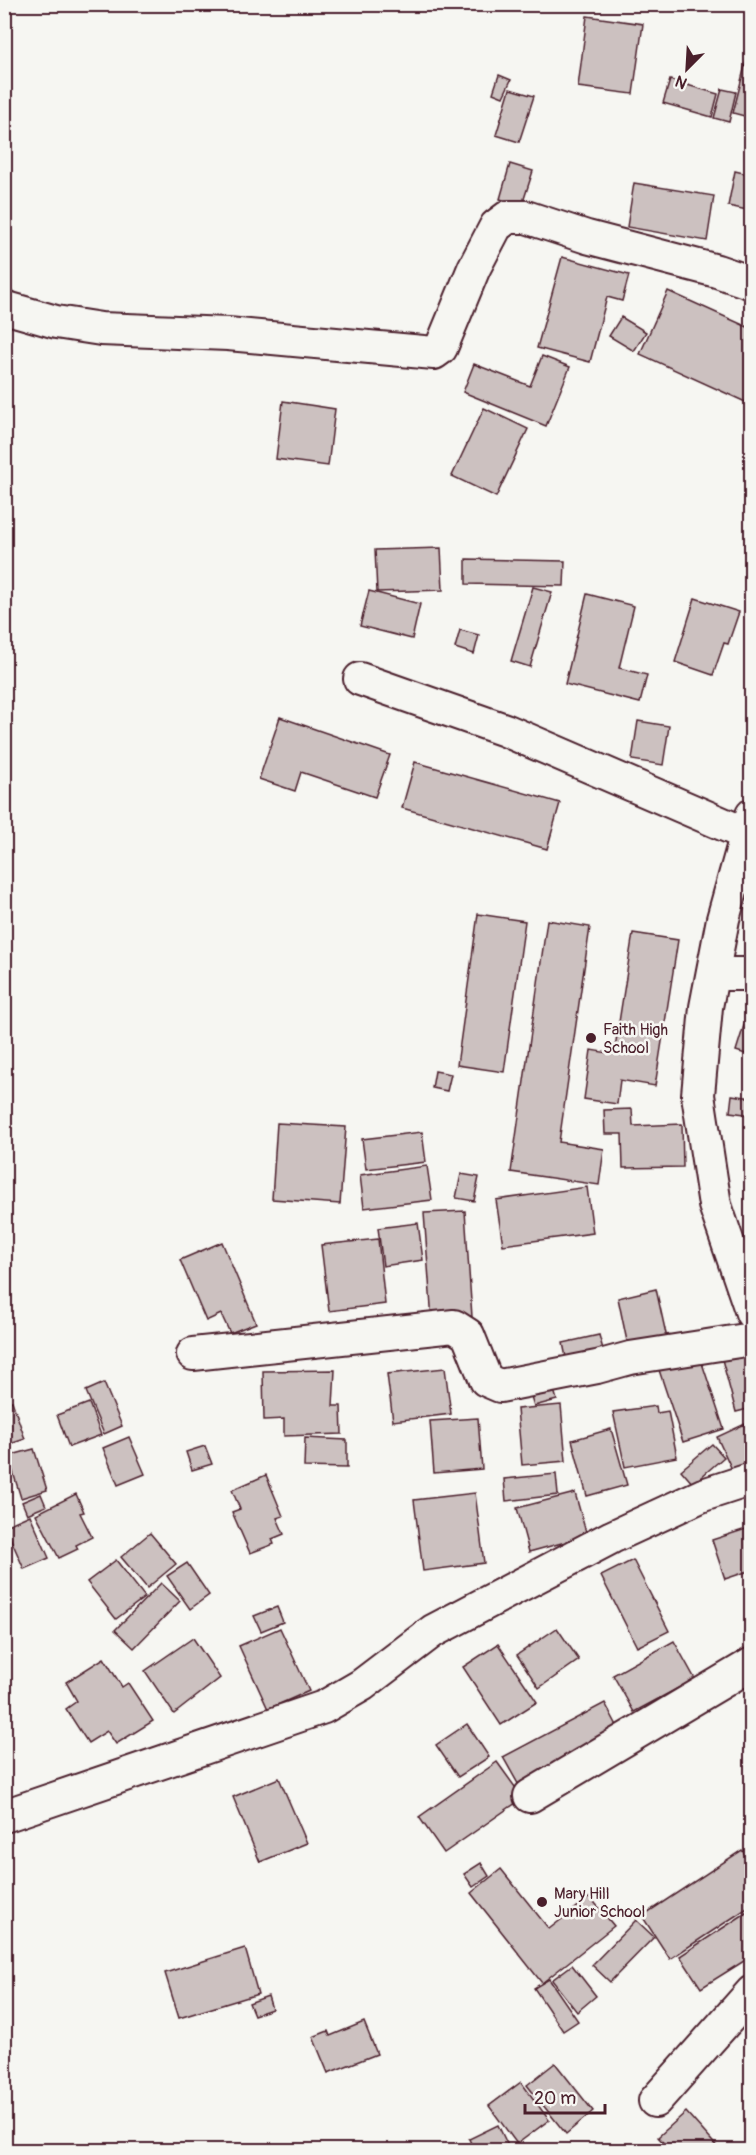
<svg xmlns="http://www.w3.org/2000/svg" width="756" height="2155" viewBox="0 0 756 2155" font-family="Pangolin,sans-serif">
<rect width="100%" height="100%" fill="#f6f6f2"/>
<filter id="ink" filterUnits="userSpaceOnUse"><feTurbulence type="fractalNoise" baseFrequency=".0167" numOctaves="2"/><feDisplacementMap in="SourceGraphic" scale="12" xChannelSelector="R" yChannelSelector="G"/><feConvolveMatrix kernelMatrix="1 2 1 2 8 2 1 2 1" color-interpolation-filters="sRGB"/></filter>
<g filter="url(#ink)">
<g fill="#ccc1c0" stroke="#4a1f2b" stroke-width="1.5">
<path d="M 587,16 L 643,24 L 633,94 L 578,87 Z"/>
<path d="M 752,38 L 752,118 L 733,113 Z"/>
<path d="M 499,75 L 511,80 L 503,97 L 493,93 Z"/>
<path d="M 670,80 L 718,94 L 712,117 L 663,103 Z"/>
<path d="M 510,89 L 534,96 L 519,142 L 496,135 Z"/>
<path d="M 722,89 L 736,92 L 729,122 L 714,118 Z"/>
<path d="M 510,164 L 533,171 L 522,205 L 500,199 Z"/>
<path d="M 735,171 L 752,175 L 752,211 L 728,206 Z"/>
<path d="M 634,183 L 714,196 L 707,241 L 627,227 Z"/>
<path d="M 562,257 L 629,275 L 622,301 L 607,297 L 590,362 L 537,348 Z"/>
<path d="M 668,291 L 752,329 L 752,405 L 640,354 Z"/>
<path d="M 621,317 L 646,332 L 634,351 L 609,336 Z"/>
<path d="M 542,356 L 570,367 L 546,426 L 463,392 L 474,364 L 530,386 Z"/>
<path d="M 283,401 L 335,409 L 328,466 L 276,459 Z"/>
<path d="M 484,408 L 528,429 L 496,497 L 452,476 Z"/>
<path d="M 441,548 L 443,590 L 377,592 L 375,550 Z"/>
<path d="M 466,559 L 565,561 L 564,586 L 466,584 Z"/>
<path d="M 533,587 L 552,592 L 530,667 L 511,661 Z"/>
<path d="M 369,591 L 420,604 L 412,639 L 360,626 Z"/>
<path d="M 587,594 L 634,606 L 619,668 L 647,675 L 640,703 L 565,684 Z"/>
<path d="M 695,598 L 739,612 L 728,644 L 724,643 L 713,675 L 675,662 Z"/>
<path d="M 460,630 L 479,635 L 474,654 L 455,648 Z"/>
<path d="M 280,717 L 390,755 L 375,797 L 301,772 L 295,791 L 259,779 Z"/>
<path d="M 638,721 L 669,726 L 663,765 L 632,760 Z"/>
<path d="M 415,762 L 560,803 L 547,849 L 402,808 Z"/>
<path d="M 478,914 L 525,921 L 504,1072 L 457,1065 Z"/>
<path d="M 547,920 L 590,927 L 559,1142 L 604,1149 L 599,1185 L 511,1172 Z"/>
<path d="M 633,933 L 678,940 L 655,1086 L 620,1080 L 617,1104 L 584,1099 L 591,1050 L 614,1054 Z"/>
<path d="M 751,1003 L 752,1004 L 752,1056 L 736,1051 Z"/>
<path d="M 435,1071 L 451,1074 L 447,1091 L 432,1088 Z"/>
<path d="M 732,1095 L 752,1098 L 752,1115 L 730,1112 Z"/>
<path d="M 632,1109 L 633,1126 L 682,1124 L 683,1167 L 623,1168 L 622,1134 L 605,1134 L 604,1110 Z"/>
<path d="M 277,1123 L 346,1127 L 340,1204 L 272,1199 Z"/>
<path d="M 422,1132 L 426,1162 L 366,1169 L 362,1139 Z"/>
<path d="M 427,1166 L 432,1200 L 364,1208 L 360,1175 Z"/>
<path d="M 461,1174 L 479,1177 L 474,1201 L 456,1198 Z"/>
<path d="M 587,1187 L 593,1233 L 503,1245 L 496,1200 Z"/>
<path d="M 465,1211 L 472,1317 L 432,1320 L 424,1213 Z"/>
<path d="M 418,1223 L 423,1260 L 383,1266 L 378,1228 Z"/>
<path d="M 378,1239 L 385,1304 L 329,1311 L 321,1245 Z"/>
<path d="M 222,1242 L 256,1323 L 230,1333 L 221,1314 L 206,1321 L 180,1260 Z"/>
<path d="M 656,1289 L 668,1343 L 629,1351 L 618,1298 Z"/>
<path d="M 599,1335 L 604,1353 L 567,1362 L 563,1343 Z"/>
<path d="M 743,1346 L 752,1376 L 752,1408 L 736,1412 L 720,1352 Z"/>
<path d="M 700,1357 L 724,1429 L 683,1442 L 659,1370 Z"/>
<path d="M 445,1368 L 451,1414 L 393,1421 L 387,1374 Z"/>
<path d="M 335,1370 L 333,1406 L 341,1406 L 342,1434 L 284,1436 L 284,1419 L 264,1420 L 263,1371 Z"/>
<path d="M 104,1383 L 122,1426 L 104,1434 L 86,1391 Z"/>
<path d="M 553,1387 L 557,1400 L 534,1406 L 530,1393 Z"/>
<path d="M 12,1401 L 25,1439 L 4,1446 L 4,1403 Z"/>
<path d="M 89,1403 L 101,1435 L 69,1447 L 57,1415 Z"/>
<path d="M 561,1405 L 566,1461 L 522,1465 L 517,1409 Z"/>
<path d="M 656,1406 L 657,1413 L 668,1411 L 677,1457 L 625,1467 L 613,1412 Z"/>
<path d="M 478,1418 L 482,1469 L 434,1473 L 430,1421 Z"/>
<path d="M 745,1424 L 752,1439 L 752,1468 L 735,1476 L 717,1437 Z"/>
<path d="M 611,1429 L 627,1485 L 587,1496 L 572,1440 Z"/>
<path d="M 129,1437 L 145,1474 L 118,1485 L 103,1448 Z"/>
<path d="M 305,1438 L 347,1440 L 347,1468 L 304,1467 Z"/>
<path d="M 712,1444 L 724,1457 L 693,1484 L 681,1470 Z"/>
<path d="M 205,1446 L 212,1464 L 192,1470 L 186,1452 Z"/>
<path d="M 34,1449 L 47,1490 L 21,1498 L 8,1456 Z"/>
<path d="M 556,1474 L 558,1495 L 506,1501 L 504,1479 Z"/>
<path d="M 266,1475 L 283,1516 L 277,1518 L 284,1534 L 272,1539 L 274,1544 L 250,1553 L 232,1512 L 240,1509 L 232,1490 Z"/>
<path d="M 475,1493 L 484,1563 L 423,1571 L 414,1500 Z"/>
<path d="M 575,1493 L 587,1536 L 529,1552 L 517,1508 Z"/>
<path d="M 41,1494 L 46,1506 L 27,1514 L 22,1502 Z"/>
<path d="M 76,1494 L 84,1512 L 80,1513 L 92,1537 L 76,1545 L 78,1549 L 59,1558 L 36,1514 Z"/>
<path d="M 30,1515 L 49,1558 L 24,1569 L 5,1526 Z"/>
<path d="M 752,1527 L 752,1570 L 725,1579 L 712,1540 Z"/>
<path d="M 150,1533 L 176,1564 L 147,1588 L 121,1557 Z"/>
<path d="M 116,1560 L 145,1597 L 116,1619 L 87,1582 Z"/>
<path d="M 633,1560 L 669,1631 L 637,1647 L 601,1576 Z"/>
<path d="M 187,1563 L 209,1595 L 190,1609 L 167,1576 Z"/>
<path d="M 161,1583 L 180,1601 L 134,1648 L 115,1630 Z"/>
<path d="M 277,1607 L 283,1622 L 261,1631 L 254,1616 Z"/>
<path d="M 280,1628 L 309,1691 L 268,1709 L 239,1646 Z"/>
<path d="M 557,1628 L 579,1660 L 539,1688 L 517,1655 Z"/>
<path d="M 193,1638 L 220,1678 L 174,1714 L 145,1671 Z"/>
<path d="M 674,1641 L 695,1679 L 634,1712 L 613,1675 Z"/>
<path d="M 498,1644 L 537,1702 L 501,1725 L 463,1667 Z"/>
<path d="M 104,1658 L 122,1687 L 128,1683 L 153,1721 L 116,1744 L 107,1731 L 88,1743 L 66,1709 L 77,1701 L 66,1682 Z"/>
<path d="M 605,1703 L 622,1735 L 521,1789 L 503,1757 Z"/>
<path d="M 467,1724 L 489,1757 L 458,1777 L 436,1745 Z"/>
<path d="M 497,1762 L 523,1798 L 444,1853 L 419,1817 Z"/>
<path d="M 279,1778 L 307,1843 L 260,1862 L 233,1797 Z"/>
<path d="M 742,1850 L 752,1864 L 752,1905 L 670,1959 L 642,1916 Z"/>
<path d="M 481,1863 L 489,1876 L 473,1887 L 464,1874 Z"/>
<path d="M 501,1869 L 549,1929 L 590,1897 L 614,1926 L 542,1983 L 471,1893 Z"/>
<path d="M 752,1909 L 752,1956 L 701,1988 L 680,1956 Z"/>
<path d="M 636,1920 L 654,1937 L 610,1982 L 592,1965 Z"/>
<path d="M 245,1948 L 258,1994 L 179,2018 L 165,1973 Z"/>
<path d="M 572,1965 L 596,1996 L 577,2012 L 552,1980 Z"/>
<path d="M 549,1979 L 578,2021 L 563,2031 L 534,1988 Z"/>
<path d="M 268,1996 L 272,2009 L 254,2015 L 249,2003 Z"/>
<path d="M 364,2022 L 377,2054 L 328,2073 L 313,2037 L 328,2031 L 330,2036 Z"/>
<path d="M 555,2063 L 593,2111 L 566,2134 L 527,2085 Z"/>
<path d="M 521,2082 L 549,2120 L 517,2144 L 489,2106 Z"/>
<path d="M 686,2112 L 720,2150 L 670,2150 L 658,2137 Z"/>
<path d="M 498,2125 L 510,2150 L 474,2150 L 469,2139 Z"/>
</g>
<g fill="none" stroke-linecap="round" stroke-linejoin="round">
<defs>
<g id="minor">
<path d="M 4,307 L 56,322 L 101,329 L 228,334 L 434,353 L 441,348 L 474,268 L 496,226 L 508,217 L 526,217 L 587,237 L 717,271 L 752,283"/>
<path d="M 360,679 L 505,730 L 746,834"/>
<path d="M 752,815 L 723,919 L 706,1007 L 698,1095 L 715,1205 L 752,1313"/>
<path d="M 713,974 L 752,974"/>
<path d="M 193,1354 L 454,1326 L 468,1335 L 486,1380 L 500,1386 L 597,1367 L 630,1358 L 752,1339"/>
<path d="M 530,1796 L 752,1664"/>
<path d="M 4,1816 L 324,1707 L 362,1685 L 433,1631 L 612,1537 L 703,1495 L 752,1479"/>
<path d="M 655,2101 L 752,1992"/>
</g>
</defs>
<use href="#minor" stroke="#4a1f2b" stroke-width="36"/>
<use href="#minor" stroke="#f6f6f2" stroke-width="32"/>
</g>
</g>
<g fill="#4a1f2b" stroke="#f6f6f2" stroke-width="2">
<circle cx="591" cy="1038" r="6"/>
<circle cx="542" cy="1902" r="6"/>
</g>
<g text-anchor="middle" stroke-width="5" stroke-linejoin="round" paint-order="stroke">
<g font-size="16" fill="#4a1f2b" stroke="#f6f6f2" text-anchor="start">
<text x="603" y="1035">Faith High<tspan x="603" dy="18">School</tspan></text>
<text x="554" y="1899">Mary Hill<tspan x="554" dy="18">Junior School</tspan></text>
</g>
</g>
<rect width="756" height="2155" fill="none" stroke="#f6f6f2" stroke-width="24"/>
<rect x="12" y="12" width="732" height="2131" fill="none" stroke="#4a1f2b" stroke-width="2" filter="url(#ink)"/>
<g transform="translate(687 69) rotate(204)" stroke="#f6f6f2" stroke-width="4.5" paint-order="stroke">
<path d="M0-4.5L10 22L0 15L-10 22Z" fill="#4a1f2b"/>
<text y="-9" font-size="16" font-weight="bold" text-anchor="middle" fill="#4a1f2b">N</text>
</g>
<path d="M525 2104v9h80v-9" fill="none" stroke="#4a1f2b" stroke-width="3"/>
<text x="534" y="2104" font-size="18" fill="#4a1f2b" stroke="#f6f6f2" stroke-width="4.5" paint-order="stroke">20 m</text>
</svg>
